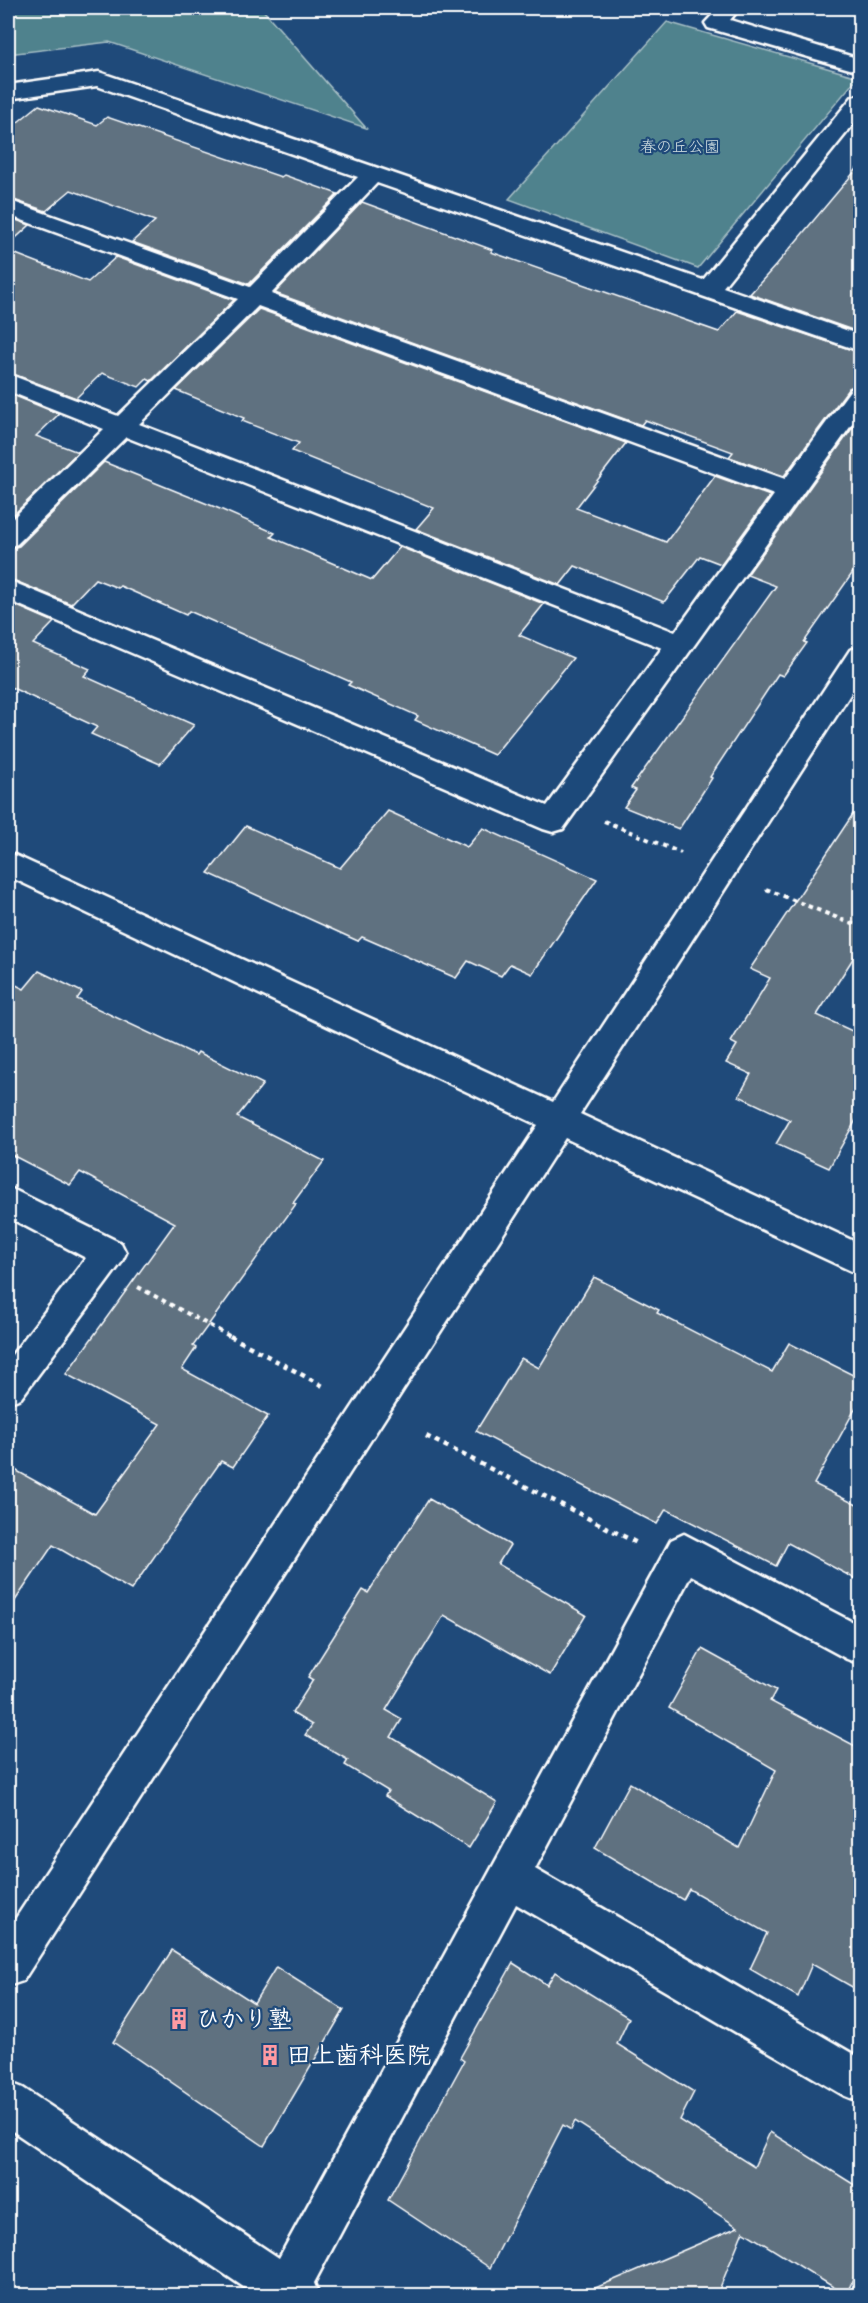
<svg xmlns="http://www.w3.org/2000/svg" width="868" height="2303" viewBox="0 0 868 2303" font-family="'Comic Neue','Klee One',sans-serif">
<rect width="100%" height="100%" fill="#1f4a7a"/>
<filter id="ink" filterUnits="userSpaceOnUse"><feTurbulence type="fractalNoise" baseFrequency=".0167" numOctaves="2"/><feDisplacementMap in="SourceGraphic" scale="12" xChannelSelector="R" yChannelSelector="G"/><feConvolveMatrix kernelMatrix="1 2 1 2 8 2 1 2 1" color-interpolation-filters="sRGB"/></filter>
<g filter="url(#ink)">
<g fill="#50828d" stroke="#a8c0c6" stroke-width="1.5">
<path d="M 8,8 L 257,8 L 263,10 L 366,128 L 109,42 L 8,54 Z"/>
<path d="M 667,22 L 858,77 L 698,268 L 509,199 Z"/>
</g>
<g fill="#5f7180" stroke="#fff" stroke-width="1.5">
<path d="M 39,105 L 97,125 L 107,117 L 281,177 L 284,175 L 338,194 L 249,284 L 132,242 L 155,221 L 71,190 L 46,211 L 8,198 L 8,130 Z"/>
<path d="M 861,164 L 861,333 L 750,294 L 777,264 Z"/>
<path d="M 362,202 L 493,250 L 491,252 L 719,332 L 737,311 L 861,353 L 861,385 L 849,388 L 784,476 L 729,457 L 733,452 L 645,420 L 641,425 L 275,293 Z"/>
<path d="M 8,217 L 30,225 L 8,245 Z"/>
<path d="M 8,251 L 88,282 L 116,257 L 234,300 L 151,381 L 147,379 L 139,387 L 102,373 L 76,398 L 8,372 Z"/>
<path d="M 259,309 L 626,443 L 576,508 L 666,542 L 715,476 L 770,496 L 721,564 L 700,556 L 664,602 L 575,566 L 560,585 L 416,529 L 434,508 L 292,451 L 299,443 L 242,421 L 244,418 L 176,390 Z"/>
<path d="M 8,393 L 59,414 L 36,436 L 78,452 L 8,520 Z"/>
<path d="M 861,416 L 861,561 L 804,642 L 807,643 L 783,676 L 778,674 L 710,777 L 712,778 L 679,829 L 624,807 L 636,790 L 631,788 L 776,586 L 747,575 Z"/>
<path d="M 104,462 L 220,509 L 275,533 L 271,537 L 372,580 L 400,547 L 544,604 L 519,635 L 573,658 L 494,755 L 415,720 L 418,716 L 348,685 L 351,682 L 189,611 L 186,615 L 120,586 L 118,588 L 95,579 L 71,604 L 8,578 L 8,549 L 19,546 Z"/>
<path d="M 8,602 L 54,622 L 33,644 L 90,669 L 84,676 L 194,725 L 160,764 L 91,734 L 97,727 L 8,686 Z"/>
<path d="M 861,802 L 861,946 L 817,1015 L 861,1035 L 861,1111 L 829,1168 L 776,1144 L 790,1120 L 739,1096 L 751,1074 L 726,1063 L 737,1045 L 731,1042 L 770,978 L 750,969 Z"/>
<path d="M 388,811 L 467,847 L 483,828 L 597,879 L 532,974 L 510,964 L 501,976 L 468,961 L 456,978 L 362,937 L 358,941 L 208,873 L 246,826 L 340,868 Z"/>
<path d="M 39,971 L 82,992 L 77,999 L 196,1055 L 198,1052 L 263,1084 L 237,1117 L 324,1161 L 293,1203 L 296,1204 L 193,1346 L 196,1348 L 182,1369 L 268,1416 L 233,1467 L 221,1461 L 131,1590 L 53,1545 L 8,1611 L 8,1466 L 95,1514 L 160,1424 L 66,1374 L 175,1223 L 80,1172 L 70,1185 L 8,1153 L 8,981 L 24,989 Z"/>
<path d="M 594,1277 L 659,1310 L 657,1313 L 772,1372 L 789,1343 L 861,1379 L 861,1398 L 814,1484 L 861,1507 L 861,1582 L 788,1543 L 776,1566 L 666,1509 L 657,1524 L 476,1431 L 521,1358 L 539,1368 Z"/>
<path d="M 429,1499 L 510,1545 L 498,1564 L 586,1615 L 550,1675 L 444,1615 L 386,1710 L 402,1719 L 391,1737 L 497,1802 L 469,1848 L 385,1796 L 388,1791 L 345,1765 L 348,1760 L 305,1735 L 312,1725 L 292,1713 L 313,1680 L 308,1677 L 363,1590 L 368,1593 Z"/>
<path d="M 702,1649 L 776,1690 L 770,1701 L 861,1749 L 861,1992 L 812,1964 L 798,1997 L 750,1969 L 767,1933 L 689,1889 L 683,1900 L 595,1848 L 630,1783 L 739,1848 L 776,1770 L 669,1708 Z"/>
<path d="M 172,1950 L 254,2003 L 276,1967 L 344,2010 L 264,2146 L 113,2042 Z"/>
<path d="M 513,1963 L 547,1985 L 555,1972 L 629,2018 L 617,2044 L 694,2092 L 680,2120 L 754,2167 L 770,2132 L 861,2189 L 861,2262 L 846,2295 L 743,2231 L 717,2295 L 579,2295 L 738,2227 L 575,2121 L 571,2130 L 563,2125 L 490,2268 L 388,2200 L 464,2061 L 460,2058 Z"/>
</g>
<g fill="none" stroke-linecap="round" stroke-linejoin="round">
<defs>
<g id="street">
<path d="M 719,8 L 740,8 L 730,20 L 860,59 L 860,72 L 708,28 L 705,23 Z"/>
<path d="M 99,72 L 703,280 L 852,97 L 860,95 L 860,116 L 723,287 L 860,335 L 860,351 L 377,183 L 271,294 L 785,479 L 851,389 L 860,387 L 860,413 L 563,829 L 553,832 L 543,829 L 8,600 L 8,580 L 547,806 L 662,648 L 126,437 L 17,544 L 8,547 L 8,523 L 104,429 L 8,391 L 8,374 L 118,416 L 238,299 L 8,215 L 8,200 L 250,287 L 358,177 L 97,86 L 8,99 L 8,85 ZM 258,306 L 774,495 L 675,632 L 139,424 Z"/>
<path d="M 8,1187 L 121,1243 L 126,1253 L 121,1263 L 21,1398 L 8,1403 L 8,1360 L 86,1258 L 8,1217 Z"/>
<path d="M 684,1534 L 860,1626 L 860,1664 L 847,1659 L 691,1575 L 535,1869 L 860,2058 L 860,2102 L 845,2096 L 516,1904 L 314,2283 L 319,2296 L 257,2296 L 8,2128 L 8,2082 L 23,2088 L 279,2258 L 671,1540 Z"/>
</g>
<path id="secondary" d="M 860,647 L 860,679 L 580,1114 L 860,1244 L 860,1275 L 565,1138 L 23,1981 L 8,1986 L 8,1930 L 538,1125 L 8,876 L 8,852 L 553,1102 L 850,650 Z"/>
</defs>
<use href="#street" stroke="#fff" stroke-width="5"/>
<use href="#secondary" stroke="#fff" stroke-width="5"/>
<g stroke="#fff" stroke-width="4" stroke-dasharray="4.5 4.5" stroke-linecap="butt">
<path d="M 604,821 L 681,853"/>
<path d="M 766,889 L 860,927"/>
<path d="M 138,1287 L 233,1338"/>
</g>
<g stroke="#fff" stroke-width="4.5" stroke-dasharray="5 5" stroke-linecap="butt">
<path d="M 230,1336 L 323,1386"/>
<path d="M 426,1436 L 637,1543"/>
</g>
<use href="#street" fill="#1f4a7a" fill-rule="evenodd"/>
<use href="#secondary" fill="#1f4a7a" fill-rule="evenodd"/>
</g>
</g>
<defs>
<symbol id="building-bare" viewBox="-9 -9 18 18"><path d="M-4-6H4V6H1V3H-1V6H-4ZM-2.5-4.3h1.7v1.8h-1.7ZM.8-4.3h1.7v1.8H.8ZM-2.5-1h1.7V.8h-1.7ZM.8-1h1.7V.8H.8Z" fill="#ff9aa2" stroke="#1f4a7a" stroke-width="2.5" paint-order="stroke"/></symbol>
</defs>
<g fill-rule="evenodd">
<use href="#building-bare" x="164" y="2004" width="30" height="30"/>
<use href="#building-bare" x="255" y="2040" width="30" height="30"/>
</g>
<g text-anchor="middle" stroke-width="4.5" stroke-linejoin="round" paint-order="stroke">
<g font-size="16" fill="#d3e0e2" stroke="#1f4a7a">
<text x="680" y="152">春の丘公園</text>
</g>
<g font-size="24" font-weight="bold" fill="#fff" stroke="#1f4a7a" text-anchor="start">
<text x="196" y="2027">ひかり塾</text>
<text x="287" y="2063">田上歯科医院</text>
</g>
</g>
<rect width="868" height="2303" fill="none" stroke="#1f4a7a" stroke-width="30"/>
<rect x="15" y="15" width="838" height="2273" fill="none" stroke="#fff" stroke-width="2" filter="url(#ink)"/>
</svg>
